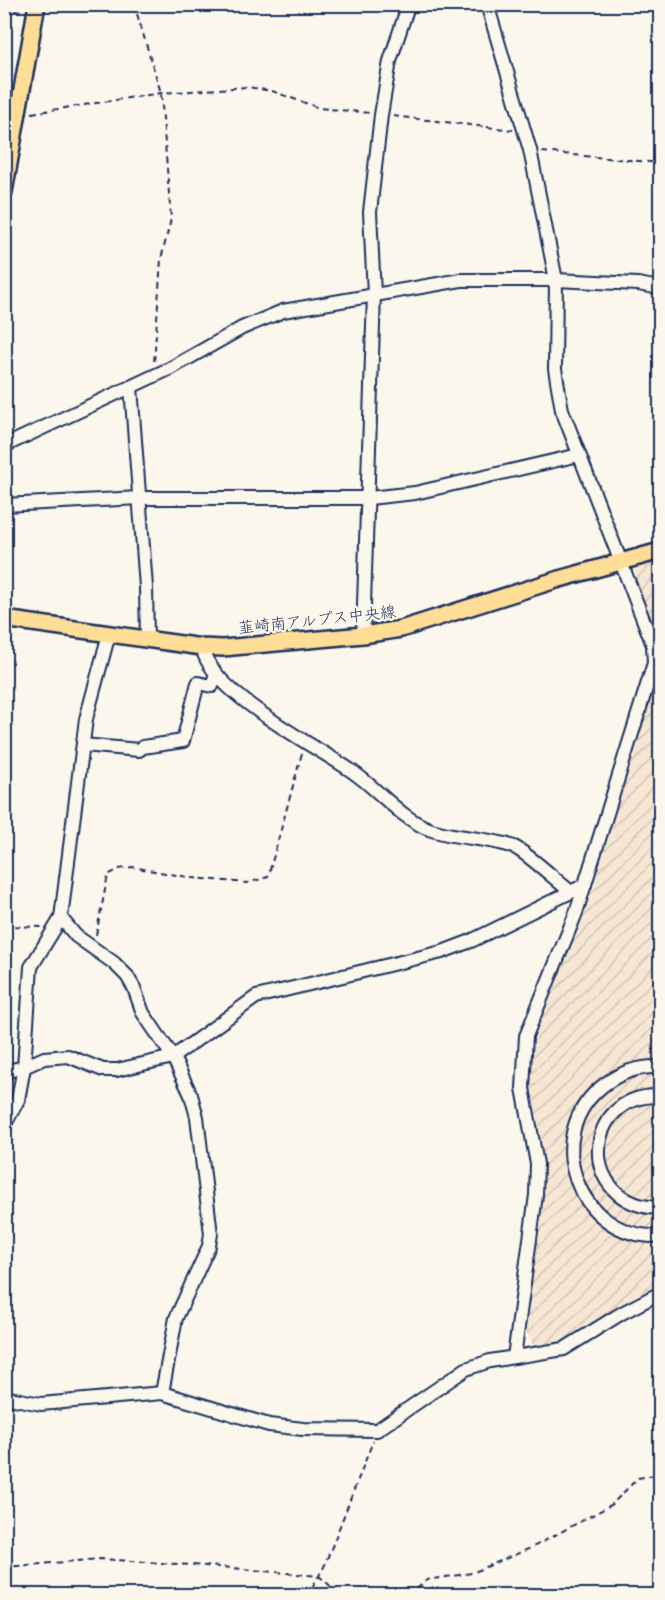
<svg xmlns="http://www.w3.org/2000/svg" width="665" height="1600" viewBox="0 0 665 1600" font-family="Mali,'Klee One',sans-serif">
<defs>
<pattern id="industrial-furrows" width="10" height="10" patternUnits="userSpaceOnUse" patternTransform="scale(1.5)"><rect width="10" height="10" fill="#f6e6d3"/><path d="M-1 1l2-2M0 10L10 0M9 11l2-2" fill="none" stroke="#d2c6b8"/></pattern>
</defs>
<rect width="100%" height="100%" fill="#fbf7ec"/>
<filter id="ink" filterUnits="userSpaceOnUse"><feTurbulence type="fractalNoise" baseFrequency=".0167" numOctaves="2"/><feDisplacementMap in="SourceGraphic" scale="12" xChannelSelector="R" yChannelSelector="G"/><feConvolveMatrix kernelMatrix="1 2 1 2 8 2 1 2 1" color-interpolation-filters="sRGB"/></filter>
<g filter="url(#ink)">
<path fill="url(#industrial-furrows)" d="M 660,560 L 660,1283 L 637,1295 L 563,1342 L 533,1345 L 526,1331 L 544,1196 L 544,1155 L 531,1086 L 532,1049 L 539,1021 L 588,906 L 659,665 L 656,639 L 635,578 L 637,566 Z"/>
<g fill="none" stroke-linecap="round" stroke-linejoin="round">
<defs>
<g id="minor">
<path d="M 487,4 L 530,150 L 556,280 L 555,369 L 562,410 L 653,645 L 654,663 L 576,913 L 526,1036 L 523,1088 L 537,1164 L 536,1195 L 514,1357"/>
<path d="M 131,387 L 146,587 L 147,640"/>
<path d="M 4,446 L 171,368 L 242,328 L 283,311 L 461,280 L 556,280 L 638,284 L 660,288"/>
<path d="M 4,505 L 140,498 L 369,498 L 415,493 L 579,455"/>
<path d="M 363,635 L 374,294 L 370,212 L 381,115 L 390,61 L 408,6"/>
<path d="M 202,647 C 211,694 315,745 353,772 C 379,790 399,817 429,829 C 456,839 487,837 514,847 C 526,852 558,882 571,892"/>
<path d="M 83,745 L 139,750 L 143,747 L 183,741 L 198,683 L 212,686 L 216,674"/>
<path d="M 61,918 L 76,936 L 114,963 L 127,976 L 134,988 L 143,1013 L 173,1057 L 191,1095 L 197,1117 L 211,1234 L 209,1246 L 176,1318 L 162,1393"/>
<path d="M 660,1067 C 640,1066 621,1072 605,1084 C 538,1134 578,1240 660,1236"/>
<path d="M 4,1072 L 24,1067 L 44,1058 L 68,1056 L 103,1070 L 117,1070 L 173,1057 L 256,997 L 442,952 L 471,941 L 585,885"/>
<path d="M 660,1096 C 581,1093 576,1206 660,1208"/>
<path d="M 4,1126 L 18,1100 L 24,1067 L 31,967 L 61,918 L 86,719 L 109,634"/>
<path d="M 4,1397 L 41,1404 L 162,1393 L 269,1425 L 303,1429 L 377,1430 L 466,1369 L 490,1361 L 564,1349 L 622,1313 L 660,1293"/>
</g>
<g id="major">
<path d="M 4,192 L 37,4"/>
<path d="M 4,619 L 202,647 L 223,648 L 363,635 L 401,629 L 556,580 L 660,551"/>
</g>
</defs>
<use href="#minor" stroke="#1b2f5e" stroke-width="16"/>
<use href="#major" stroke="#1b2f5e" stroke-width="20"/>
<g stroke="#1b2f5e" stroke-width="2" stroke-dasharray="6 4.5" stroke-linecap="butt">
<path d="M 134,4 L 161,93 L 171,219 L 161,259 L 154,364"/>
<path d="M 4,10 L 23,11"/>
<path d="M 32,113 L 161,93 L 248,87 L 272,91 L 319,108 L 370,113"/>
<path d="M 393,116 L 513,130"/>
<path d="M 542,152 L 660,163"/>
<path d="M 4,926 L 43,927"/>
<path d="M 96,935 L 108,875 L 119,869 L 132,867 L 193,878 L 247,883 L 268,877 L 302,753"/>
<path d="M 4,1567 L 101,1559 L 221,1567 L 319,1576 L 342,1596"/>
<path d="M 307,1596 L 324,1567 L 373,1441"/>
<path d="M 409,1596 L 427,1580 L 472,1573 L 533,1547 L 611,1505 L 638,1478 L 660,1474"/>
</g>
<use href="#minor" stroke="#fbf7ec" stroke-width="12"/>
<use href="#major" stroke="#fede96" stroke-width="15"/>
</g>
</g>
<g text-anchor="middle" stroke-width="5" stroke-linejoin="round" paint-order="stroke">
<g font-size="16" fill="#1b2f5e" stroke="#fbf7ec">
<text transform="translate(317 619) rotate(-6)" y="6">韮崎南アルプス中央線</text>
</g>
</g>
<rect width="665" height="1600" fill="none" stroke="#fbf7ec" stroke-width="24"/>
<rect x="12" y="12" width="641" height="1576" fill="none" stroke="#1b2f5e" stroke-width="2" filter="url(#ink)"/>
</svg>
